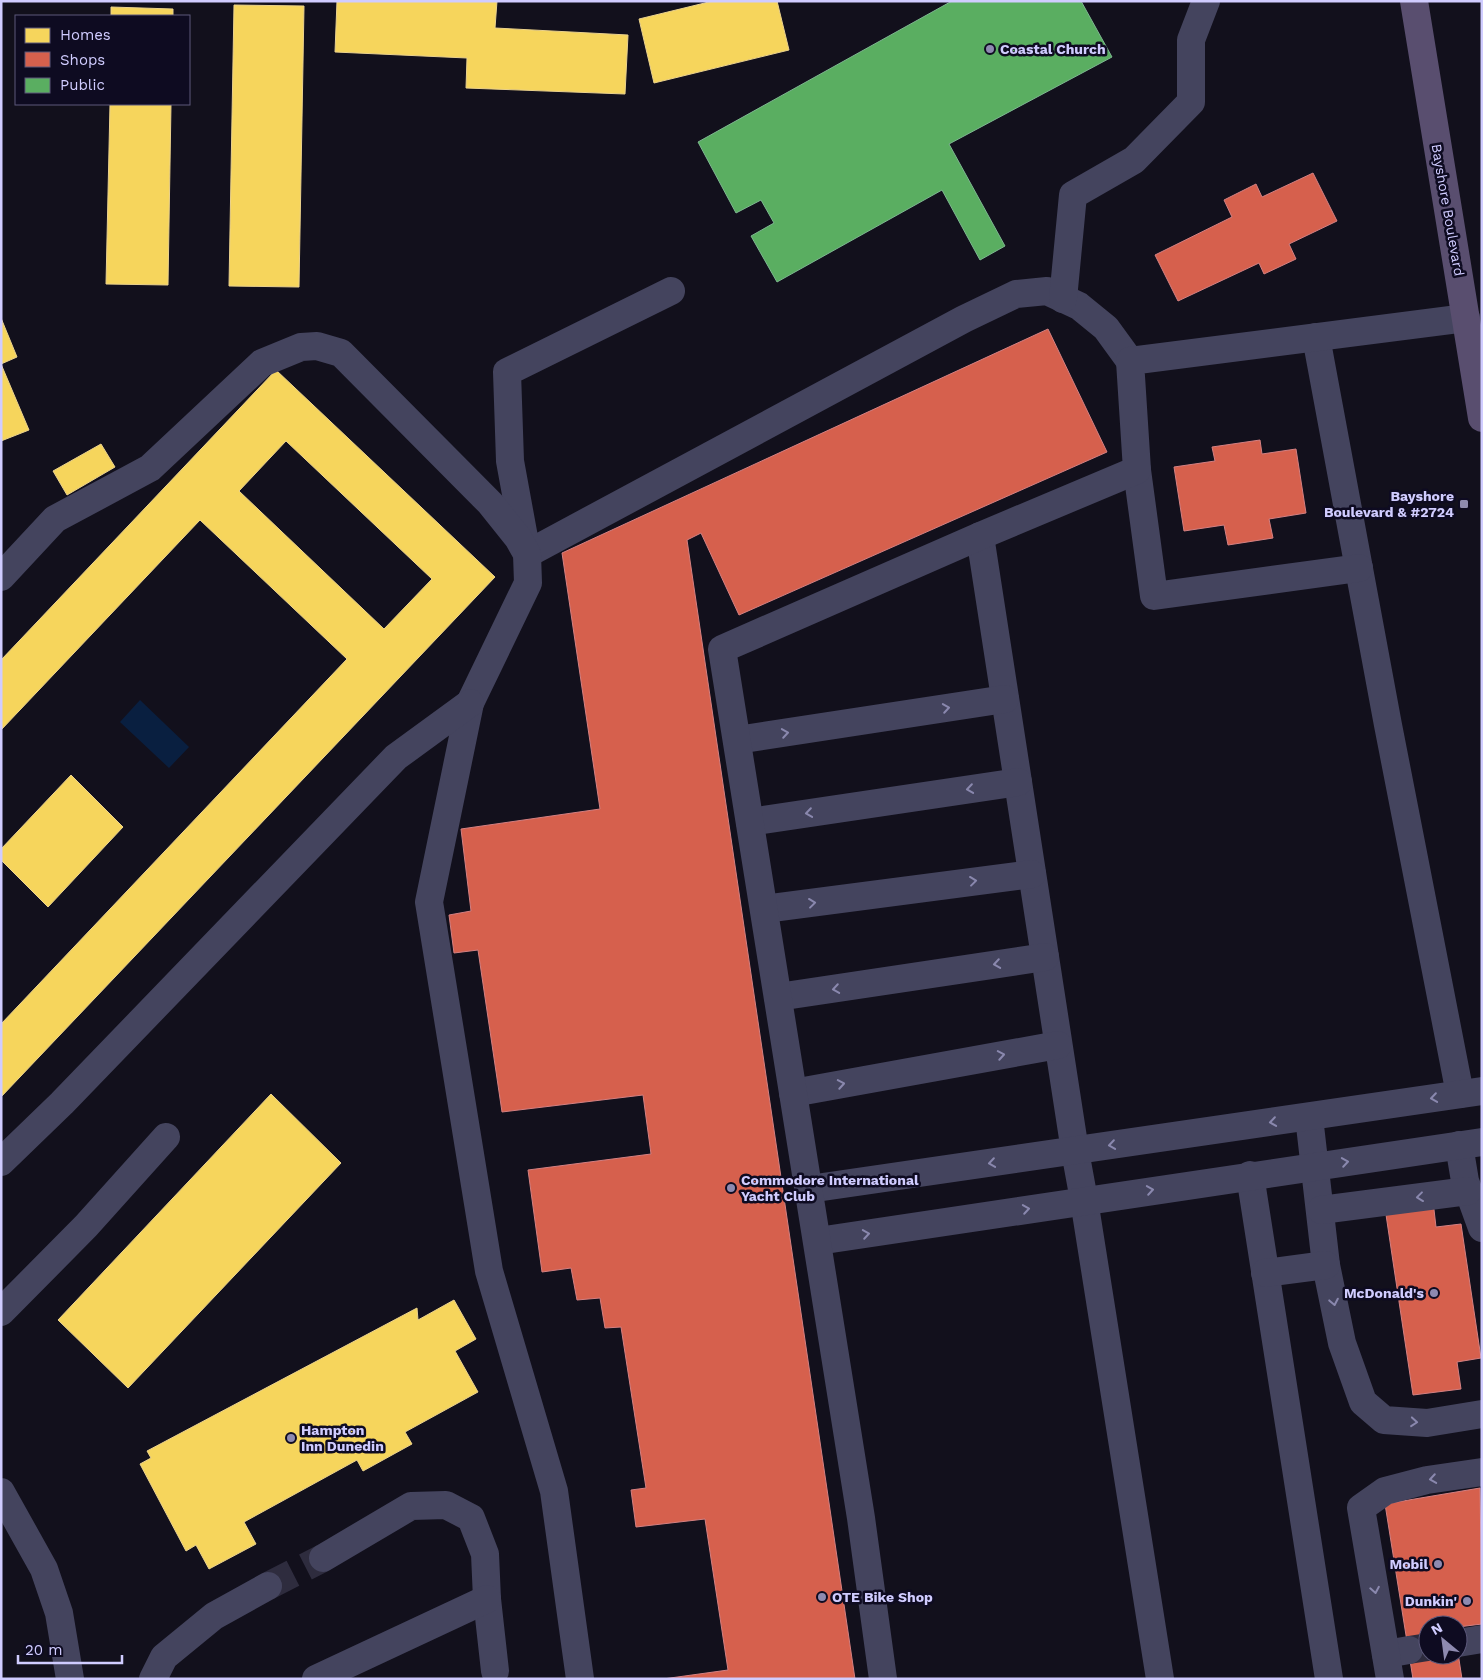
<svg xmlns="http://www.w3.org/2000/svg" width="1483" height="1680" viewBox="0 0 1483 1680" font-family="'Work Sans',sans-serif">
<rect width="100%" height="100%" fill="#12101c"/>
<path fill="#091f40" d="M 140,700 L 189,747 L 169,768 L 120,722 Z"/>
<g fill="#f6d55c" stroke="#ebd28d" fill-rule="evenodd">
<path d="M 337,1 L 497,1 L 495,28 L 628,35 L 625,94 L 466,88 L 467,58 L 335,52 Z"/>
<path d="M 713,1 L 777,1 L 789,50 L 654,83 L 639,19 Z"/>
<path d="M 234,5 L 304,6 L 299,287 L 229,286 Z"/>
<path d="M 111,7 L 173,9 L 173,16 L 111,16 Z"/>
<path d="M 110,104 L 171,104 L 168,285 L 106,284 Z"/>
<path d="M 1,318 L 17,357 L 1,364 Z"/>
<path d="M 1,364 L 29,430 L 1,441 Z"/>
<path d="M 276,370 L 495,577 L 1,1097 L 1,1024 L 347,659 L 200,520 L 1,730 L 1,660 ZM 286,441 L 432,579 L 384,629 L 239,491 Z"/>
<path d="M 101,444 L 115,467 L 67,495 L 53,471 Z"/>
<path d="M 71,775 L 123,827 L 48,907 L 1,860 L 1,849 Z"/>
<path d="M 271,1094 L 341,1163 L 128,1388 L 58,1320 Z"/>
<path d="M 454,1300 L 476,1339 L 455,1351 L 478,1392 L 405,1432 L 412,1444 L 363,1471 L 357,1460 L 244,1522 L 256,1544 L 209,1569 L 196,1545 L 186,1551 L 140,1464 L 151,1458 L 147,1451 L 417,1308 L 418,1320 Z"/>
</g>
<g fill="#d6604d" stroke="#d48082">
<path d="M 1313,173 L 1337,221 L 1289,244 L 1296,259 L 1264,274 L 1259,263 L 1178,301 L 1155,255 L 1232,217 L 1224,200 L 1256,184 L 1262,197 Z"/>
<path d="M 1048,329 L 1107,452 L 739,615 L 701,533 L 687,540 L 855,1679 L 663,1679 L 728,1670 L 705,1519 L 636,1527 L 631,1490 L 646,1488 L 621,1327 L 605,1328 L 600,1298 L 577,1300 L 571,1268 L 542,1272 L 528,1170 L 651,1154 L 643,1095 L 502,1112 L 478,950 L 454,953 L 449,915 L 471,911 L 461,829 L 600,809 L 562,553 Z"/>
<path d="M 1260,440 L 1262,454 L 1296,449 L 1306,513 L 1269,519 L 1273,538 L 1228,545 L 1224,525 L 1184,531 L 1174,467 L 1215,461 L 1212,447 Z"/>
<path d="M 1433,1201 L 1436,1227 L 1461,1224 L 1481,1358 L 1457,1362 L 1461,1389 L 1413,1395 L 1385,1208 Z"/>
<path d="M 1480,1488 L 1482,1624 L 1458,1627 L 1458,1625 L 1428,1625 L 1428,1655 L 1458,1655 L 1458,1653 L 1462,1679 L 1413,1679 L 1385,1504 Z"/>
</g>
<path fill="#5aae61" stroke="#7db790" d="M 952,1 L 1081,1 L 1112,57 L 949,144 L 1005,246 L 980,260 L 942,190 L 777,282 L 751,236 L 774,223 L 761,200 L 736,213 L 698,142 Z"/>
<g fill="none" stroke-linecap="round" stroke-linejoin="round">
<g stroke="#2e2c3e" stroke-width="28" stroke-dasharray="28 14" stroke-linecap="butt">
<path d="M 268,1586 L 323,1558"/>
<path d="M 1409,1650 L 1428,1647"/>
</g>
<g stroke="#44445e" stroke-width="28">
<path d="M 671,291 L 507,372 L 510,461 L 527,554 L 964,319 L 1016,294 L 1047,291 L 1079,306 L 1106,328 L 1130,361"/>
<path d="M 1063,299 L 1073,195 L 1134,160 L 1191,102 L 1191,40 L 1206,1"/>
<path d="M 1316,337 L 1388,725 L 1460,1094"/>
<path d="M 1137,470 L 1154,596 L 1359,568"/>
<path d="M 980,536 L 1075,1151 L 1084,1200 L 1160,1679"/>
<path d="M 1,577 L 55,519 L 150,468 L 262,363 L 301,347 L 317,346 L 341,353 L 490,503 L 518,538 L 527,554 L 528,583 L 470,703 L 429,902 L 489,1271 L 554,1491 L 580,1679"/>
<path d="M 737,740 L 1005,699"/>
<path d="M 750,822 L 1018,782"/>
<path d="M 764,909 L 1032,874"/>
<path d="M 778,997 L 1045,957"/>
<path d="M 793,1093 L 1058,1045"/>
<path d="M 1309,1117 L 1326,1265 L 1342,1343 L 1363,1402 L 1384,1420 L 1427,1423 L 1482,1414"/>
<path d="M 1459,1145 L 1465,1181 L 1482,1228"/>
<path d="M 1,1162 L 62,1103 L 396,757 L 470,703"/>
<path d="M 1250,1175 L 1329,1679"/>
<path d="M 809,1189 L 1482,1091"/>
<path d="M 1321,1210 L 1468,1191"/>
<path d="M 818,1241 L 1482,1142"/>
<path d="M 1265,1273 L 1326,1265"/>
<path d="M 1,1312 L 86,1226 L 166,1137"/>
<path d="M 1,1492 L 44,1569 L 59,1613 L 70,1679"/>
<path d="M 323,1558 L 411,1506 L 446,1505 L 471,1518 L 485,1554 L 487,1599 L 495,1671"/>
<path d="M 1458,1643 L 1482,1639"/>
<path d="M 1386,1654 L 1409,1650"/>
<path d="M 153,1679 L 164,1657 L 214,1616 L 268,1586"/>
<path d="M 316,1679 L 487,1599"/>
<path d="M 883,1679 L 861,1518 L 722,649 L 980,536 L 1137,470 L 1130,361 L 1466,318"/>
<path d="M 1390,1679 L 1361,1508 L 1385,1491 L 1427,1480 L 1482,1472"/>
</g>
<path stroke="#594e6f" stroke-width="28" d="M 1414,1 L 1482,418"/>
</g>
<defs><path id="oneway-chevron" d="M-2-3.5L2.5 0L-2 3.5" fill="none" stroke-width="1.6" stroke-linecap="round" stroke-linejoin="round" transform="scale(1.25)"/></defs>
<g stroke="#8a88ae">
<use href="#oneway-chevron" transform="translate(946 708) rotate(-9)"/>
<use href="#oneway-chevron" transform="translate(785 733) rotate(-9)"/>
<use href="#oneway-chevron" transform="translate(970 789) rotate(172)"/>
<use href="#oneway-chevron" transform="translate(809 813) rotate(172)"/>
<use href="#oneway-chevron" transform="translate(973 881) rotate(-7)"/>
<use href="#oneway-chevron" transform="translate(812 903) rotate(-7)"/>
<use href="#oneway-chevron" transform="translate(997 964) rotate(171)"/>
<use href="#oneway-chevron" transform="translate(836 989) rotate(171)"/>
<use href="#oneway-chevron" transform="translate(1001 1055) rotate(-10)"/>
<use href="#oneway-chevron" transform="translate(841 1084) rotate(-10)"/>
<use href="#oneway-chevron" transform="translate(1434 1098) rotate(172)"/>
<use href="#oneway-chevron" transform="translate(1273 1122) rotate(172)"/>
<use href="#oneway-chevron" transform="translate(1112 1145) rotate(172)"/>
<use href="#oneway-chevron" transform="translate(1345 1162) rotate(-9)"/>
<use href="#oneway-chevron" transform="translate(992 1163) rotate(172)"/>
<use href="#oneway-chevron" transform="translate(1150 1190) rotate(-9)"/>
<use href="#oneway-chevron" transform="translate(1420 1197) rotate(173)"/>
<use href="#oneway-chevron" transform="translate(1026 1209) rotate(-9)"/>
<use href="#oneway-chevron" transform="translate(866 1234) rotate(-9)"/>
<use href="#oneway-chevron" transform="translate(1334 1302) rotate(79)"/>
<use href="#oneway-chevron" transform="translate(1414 1422) rotate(5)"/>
<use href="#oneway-chevron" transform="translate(1433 1479) rotate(171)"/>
<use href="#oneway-chevron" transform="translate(1375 1590) rotate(80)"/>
</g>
<g fill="#8e8ab0" stroke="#0e0b21" stroke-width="2">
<circle cx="990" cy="49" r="5"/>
<rect x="1459" y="499" width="10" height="10" rx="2.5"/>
<circle cx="731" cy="1188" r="5"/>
<circle cx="1434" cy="1293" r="5"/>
<circle cx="291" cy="1438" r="5"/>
<circle cx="1438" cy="1564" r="5"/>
<circle cx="822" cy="1597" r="5"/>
<circle cx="1467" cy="1601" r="5"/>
</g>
<g text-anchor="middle" stroke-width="5" stroke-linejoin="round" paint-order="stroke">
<g font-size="14" font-weight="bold" fill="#d0ccff" stroke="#0e0b21" text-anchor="start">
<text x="1000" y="54">Coastal Church</text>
<text x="1454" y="501" text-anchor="end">Bayshore<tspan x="1454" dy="16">Boulevard &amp; #2724</tspan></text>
<text x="741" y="1185">Commodore International<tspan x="741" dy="16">Yacht Club</tspan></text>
<text x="1424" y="1298" text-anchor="end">McDonald's</text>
<text x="301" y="1435">Hampton<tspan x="301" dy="16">Inn Dunedin</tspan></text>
<text x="1428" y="1569" text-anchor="end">Mobil</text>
<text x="832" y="1602">OTE Bike Shop</text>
<text x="1457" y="1606" text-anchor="end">Dunkin'</text>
</g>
<g font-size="14" fill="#d0ccff" stroke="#0e0b21">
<text transform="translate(1448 210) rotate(80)" y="5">Bayshore Boulevard</text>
</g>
</g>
<rect width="1483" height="1680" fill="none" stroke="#d0ccff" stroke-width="5"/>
<rect x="15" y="15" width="175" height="90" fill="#0e0b21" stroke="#5c587a"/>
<rect x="25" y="28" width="25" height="15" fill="#f6d55c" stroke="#5c587a"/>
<text x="60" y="40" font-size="15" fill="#d0ccff">Homes</text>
<rect x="25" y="52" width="25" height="15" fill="#d6604d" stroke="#5c587a"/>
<text x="60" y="65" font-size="15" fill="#d0ccff">Shops</text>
<rect x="25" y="78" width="25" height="15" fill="#5aae61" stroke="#5c587a"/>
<text x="60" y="90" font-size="15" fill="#d0ccff">Public</text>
<g transform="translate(1443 1640) rotate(331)"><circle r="24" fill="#0e0b21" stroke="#5c587a"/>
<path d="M0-4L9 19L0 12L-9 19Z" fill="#8e8ab0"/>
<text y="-8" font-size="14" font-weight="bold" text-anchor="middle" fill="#d0ccff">N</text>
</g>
<path d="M18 1655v8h104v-8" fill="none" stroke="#d0ccff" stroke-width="2.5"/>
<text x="25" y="1655" font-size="15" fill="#d0ccff" stroke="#0e0b21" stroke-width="4" paint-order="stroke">20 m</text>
</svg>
